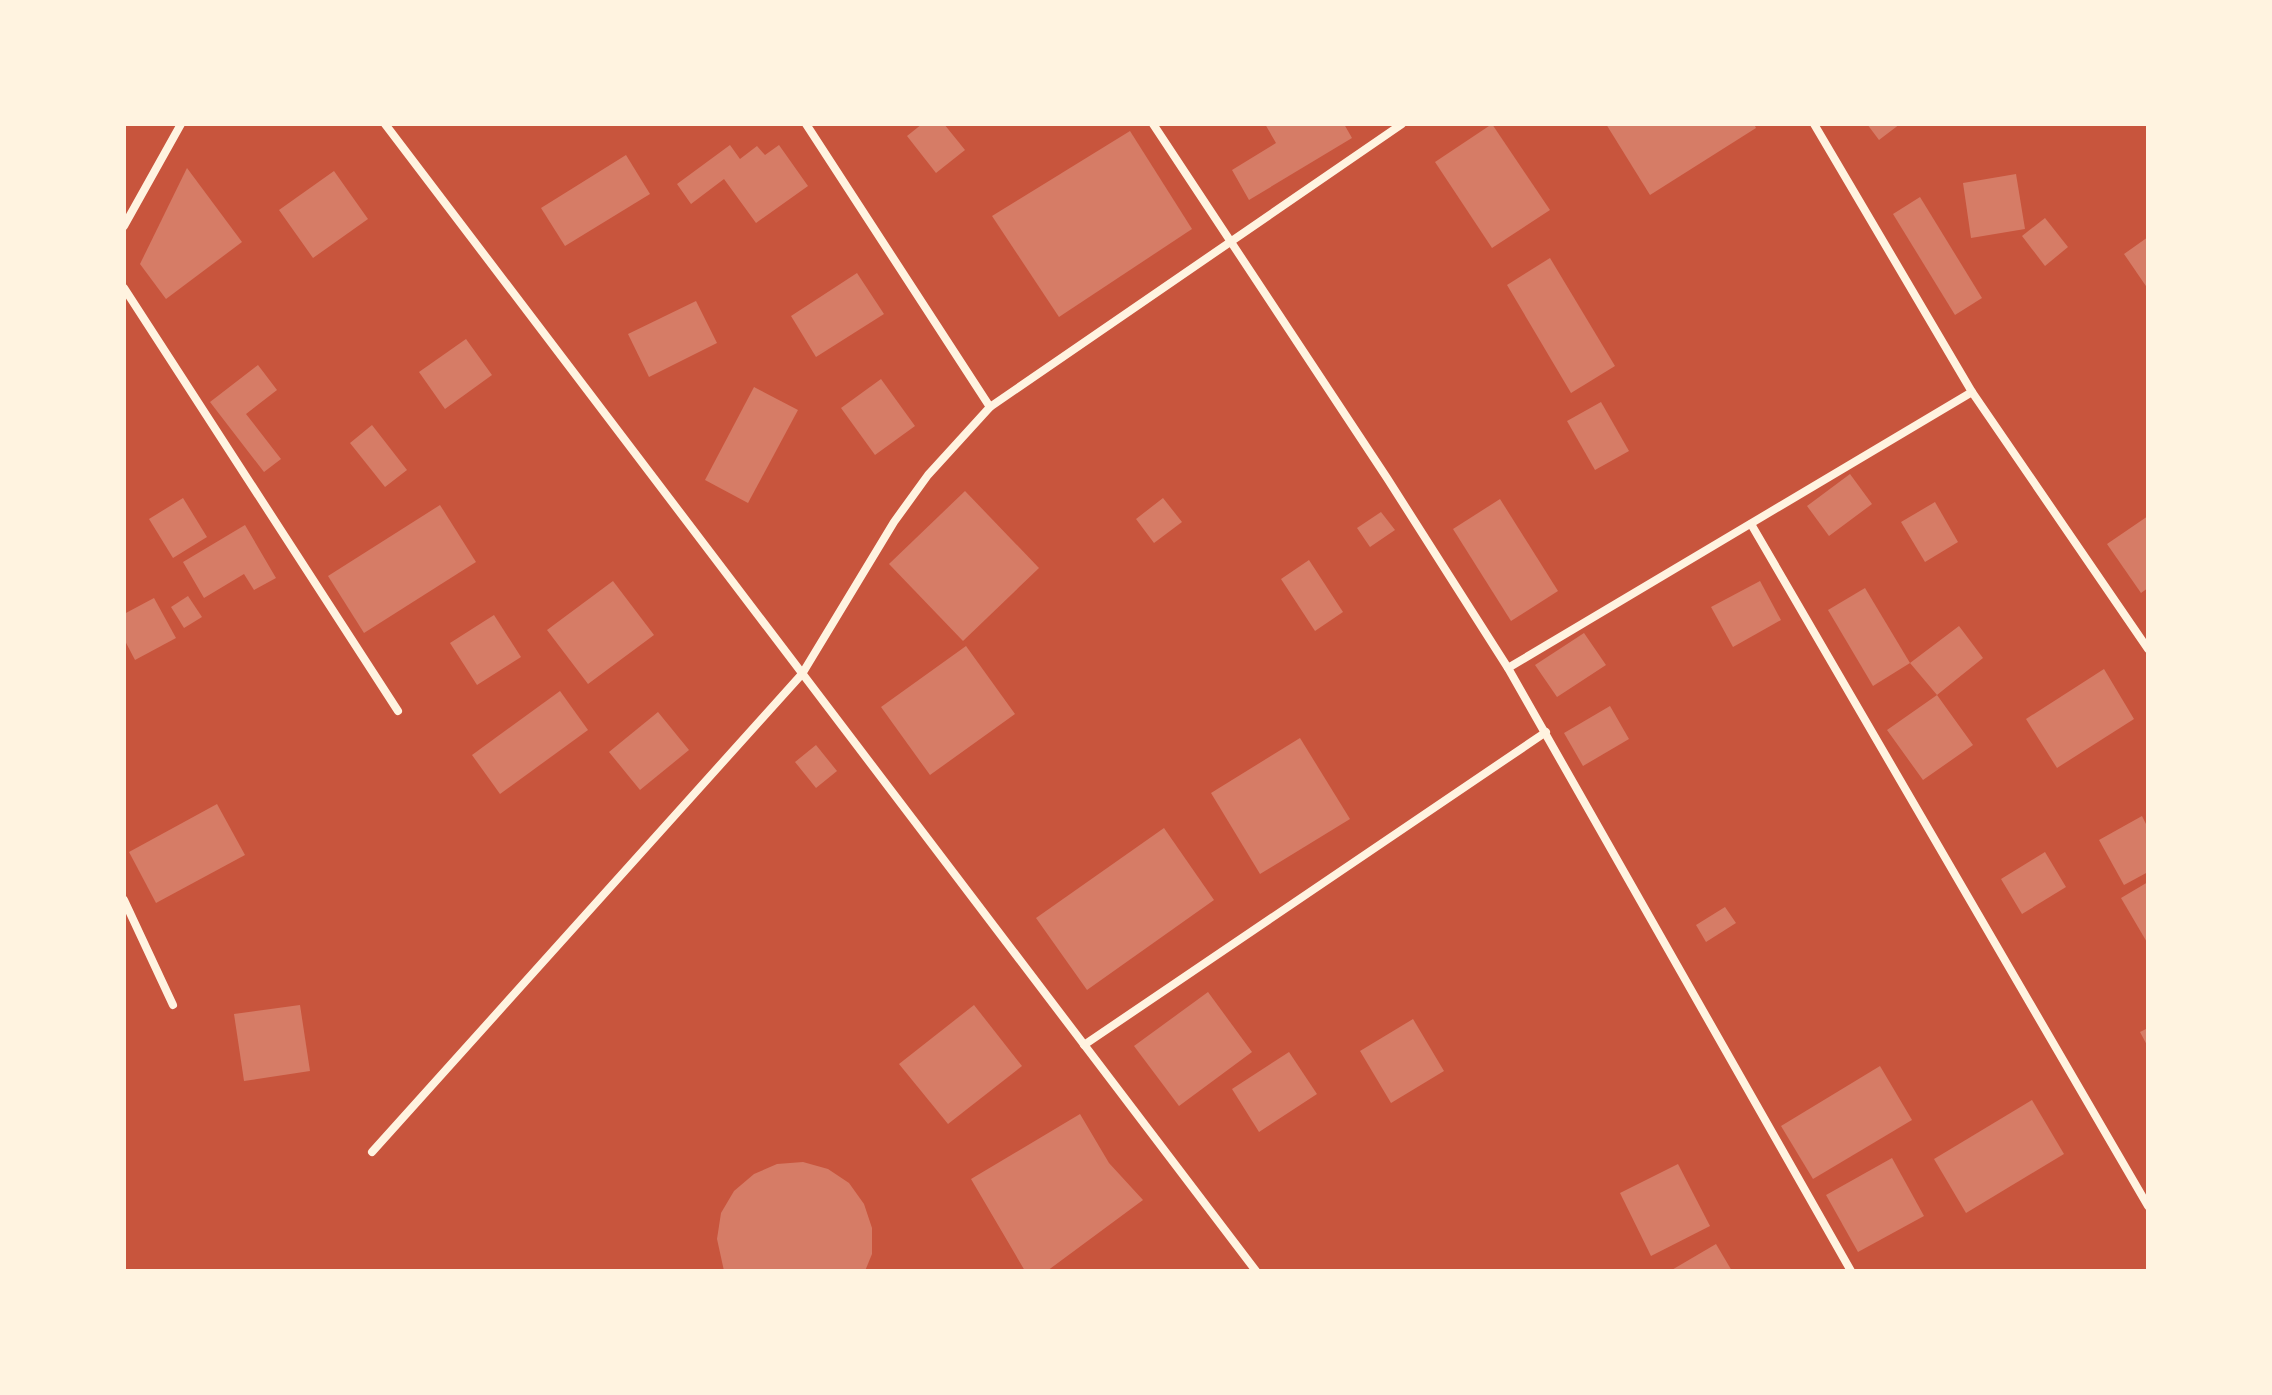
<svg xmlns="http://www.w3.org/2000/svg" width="2272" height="1395" viewBox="0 0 2272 1395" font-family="'Open Sans',sans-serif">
<rect width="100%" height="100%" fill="#c8553d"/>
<g fill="#d67c66">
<path d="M 922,124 L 944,124 L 965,150 L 936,173 L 907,136 Z"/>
<path d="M 1265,124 L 1344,124 L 1352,138 L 1249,200 L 1232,170 L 1276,143 Z"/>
<path d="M 1492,124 L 1550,210 L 1492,248 L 1435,162 Z"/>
<path d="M 1606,124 L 1754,124 L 1756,128 L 1650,195 Z"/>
<path d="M 1867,124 L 1900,124 L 1879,140 Z"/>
<path d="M 1130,131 L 1192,229 L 1059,317 L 992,216 Z"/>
<path d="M 730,145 L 740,159 L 757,146 L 765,155 L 779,145 L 808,186 L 756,223 L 724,179 L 691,204 L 677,184 Z"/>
<path d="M 626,155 L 650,194 L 565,246 L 541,208 Z"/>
<path d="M 187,168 L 242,242 L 166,299 L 140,264 Z"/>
<path d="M 334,171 L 368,219 L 313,258 L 279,210 Z"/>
<path d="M 2016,174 L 2025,229 L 1971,238 L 1963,183 Z"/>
<path d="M 1920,197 L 1982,298 L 1955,315 L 1893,214 Z"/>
<path d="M 2045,218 L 2068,247 L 2045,266 L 2022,236 Z"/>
<path d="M 2148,237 L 2148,289 L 2124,254 Z"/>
<path d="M 1550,258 L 1615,366 L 1571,393 L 1507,285 Z"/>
<path d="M 857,273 L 884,314 L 816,357 L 791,316 Z"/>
<path d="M 696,301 L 717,343 L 649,377 L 628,334 Z"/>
<path d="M 466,339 L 492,375 L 445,409 L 419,372 Z"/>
<path d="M 258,365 L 277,390 L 246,414 L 281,459 L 264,472 L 210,402 Z"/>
<path d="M 881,379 L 915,426 L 875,455 L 841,408 Z"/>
<path d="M 754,387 L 798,410 L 748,503 L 705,480 Z"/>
<path d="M 1601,402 L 1629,451 L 1595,470 L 1567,421 Z"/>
<path d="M 372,425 L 407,470 L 385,487 L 350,443 Z"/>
<path d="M 1850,474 L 1872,504 L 1829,536 L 1807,506 Z"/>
<path d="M 965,491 L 1039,568 L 963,641 L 889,564 Z"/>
<path d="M 183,498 L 207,537 L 173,558 L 149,519 Z"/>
<path d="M 1163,498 L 1182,522 L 1154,543 L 1136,519 Z"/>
<path d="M 1500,499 L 1558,591 L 1511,621 L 1453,529 Z"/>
<path d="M 1935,502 L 1958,542 L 1925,562 L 1901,522 Z"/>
<path d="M 440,505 L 476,562 L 364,633 L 328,576 Z"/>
<path d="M 1381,512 L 1395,530 L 1370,547 L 1357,528 Z"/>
<path d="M 2148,516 L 2148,588 L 2141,593 L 2107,544 Z"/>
<path d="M 245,525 L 276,578 L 254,590 L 244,574 L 204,598 L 183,562 Z"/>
<path d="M 1309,560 L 1343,612 L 1315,631 L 1281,579 Z"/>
<path d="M 613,581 L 654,635 L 588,684 L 547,630 Z"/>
<path d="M 1760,581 L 1781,620 L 1733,647 L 1711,607 Z"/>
<path d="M 1865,588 L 1910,663 L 1873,686 L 1828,610 Z"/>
<path d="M 188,596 L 202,617 L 184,628 L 171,607 Z"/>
<path d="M 154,598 L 176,638 L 135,660 L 124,639 L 124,614 Z"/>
<path d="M 494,615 L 521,657 L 477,685 L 450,643 Z"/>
<path d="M 1959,626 L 1983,658 L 1937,695 L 1973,745 L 1923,780 L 1887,730 L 1937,695 L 1910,663 Z"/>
<path d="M 1584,633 L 1606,665 L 1557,697 L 1535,665 Z"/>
<path d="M 966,646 L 1015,714 L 930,775 L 881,707 Z"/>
<path d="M 2104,669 L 2134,719 L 2057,768 L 2026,719 Z"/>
<path d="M 560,691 L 588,730 L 500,794 L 472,755 Z"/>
<path d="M 1610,706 L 1629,739 L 1583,766 L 1564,733 Z"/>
<path d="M 658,712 L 689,750 L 640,790 L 609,752 Z"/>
<path d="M 1300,738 L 1350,819 L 1260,874 L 1211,793 Z"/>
<path d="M 816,745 L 837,771 L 816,788 L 795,762 Z"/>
<path d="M 217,804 L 245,855 L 156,903 L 129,852 Z"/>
<path d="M 2142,816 L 2148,828 L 2148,872 L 2124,885 L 2099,840 Z"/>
<path d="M 1164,828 L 1214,900 L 1087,990 L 1036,918 Z"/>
<path d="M 2045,852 L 2066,887 L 2022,914 L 2001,879 Z"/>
<path d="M 2148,882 L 2148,944 L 2121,898 Z"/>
<path d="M 1725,907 L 1736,923 L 1706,942 L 1696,925 Z"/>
<path d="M 1208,992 L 1252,1052 L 1179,1106 L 1134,1046 Z"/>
<path d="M 300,1005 L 310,1071 L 244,1081 L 234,1014 Z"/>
<path d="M 974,1005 L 1022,1066 L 948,1124 L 899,1064 Z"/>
<path d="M 1413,1019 L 1444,1071 L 1391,1103 L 1360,1051 Z"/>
<path d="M 2148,1028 L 2148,1047 L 2140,1032 Z"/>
<path d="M 1289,1052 L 1317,1094 L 1259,1132 L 1232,1089 Z"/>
<path d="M 1880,1066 L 1912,1120 L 1813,1179 L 1781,1126 Z"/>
<path d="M 2032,1100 L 2064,1154 L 1966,1213 L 1934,1159 Z"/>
<path d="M 1080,1114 L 1109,1163 L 1143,1200 L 1047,1271 L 1025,1271 L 971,1179 Z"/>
<path d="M 1892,1158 L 1924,1216 L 1858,1252 L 1826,1195 Z"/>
<path d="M 803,1162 L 828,1169 L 849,1183 L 864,1204 L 872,1228 L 872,1254 L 865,1271 L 724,1271 L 717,1239 L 721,1213 L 734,1191 L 754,1174 L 777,1164 Z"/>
<path d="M 1678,1164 L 1710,1226 L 1651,1256 L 1620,1193 Z"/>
<path d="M 1716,1244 L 1732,1271 L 1670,1271 Z"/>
</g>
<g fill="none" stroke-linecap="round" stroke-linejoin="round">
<g stroke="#fff3e0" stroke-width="8">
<path d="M 385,124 L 1256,1271"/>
<path d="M 806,124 L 990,407"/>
<path d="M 1153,124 L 1387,478 L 1508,668 L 1851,1271"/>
<path d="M 1814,124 L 1972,392 L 2148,649"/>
<path d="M 124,226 L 181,124"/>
<path d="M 124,288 L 398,711"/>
<path d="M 1751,524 L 2148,1206"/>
<path d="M 1508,668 L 1972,392"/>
<path d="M 124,900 L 173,1005"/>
<path d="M 1084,1045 L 1546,732"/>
<path d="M 372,1152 L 802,674 L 894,522 L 928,475 L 990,407 L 1402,124"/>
</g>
</g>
<rect width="2272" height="1395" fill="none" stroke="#fff3e0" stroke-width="252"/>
</svg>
